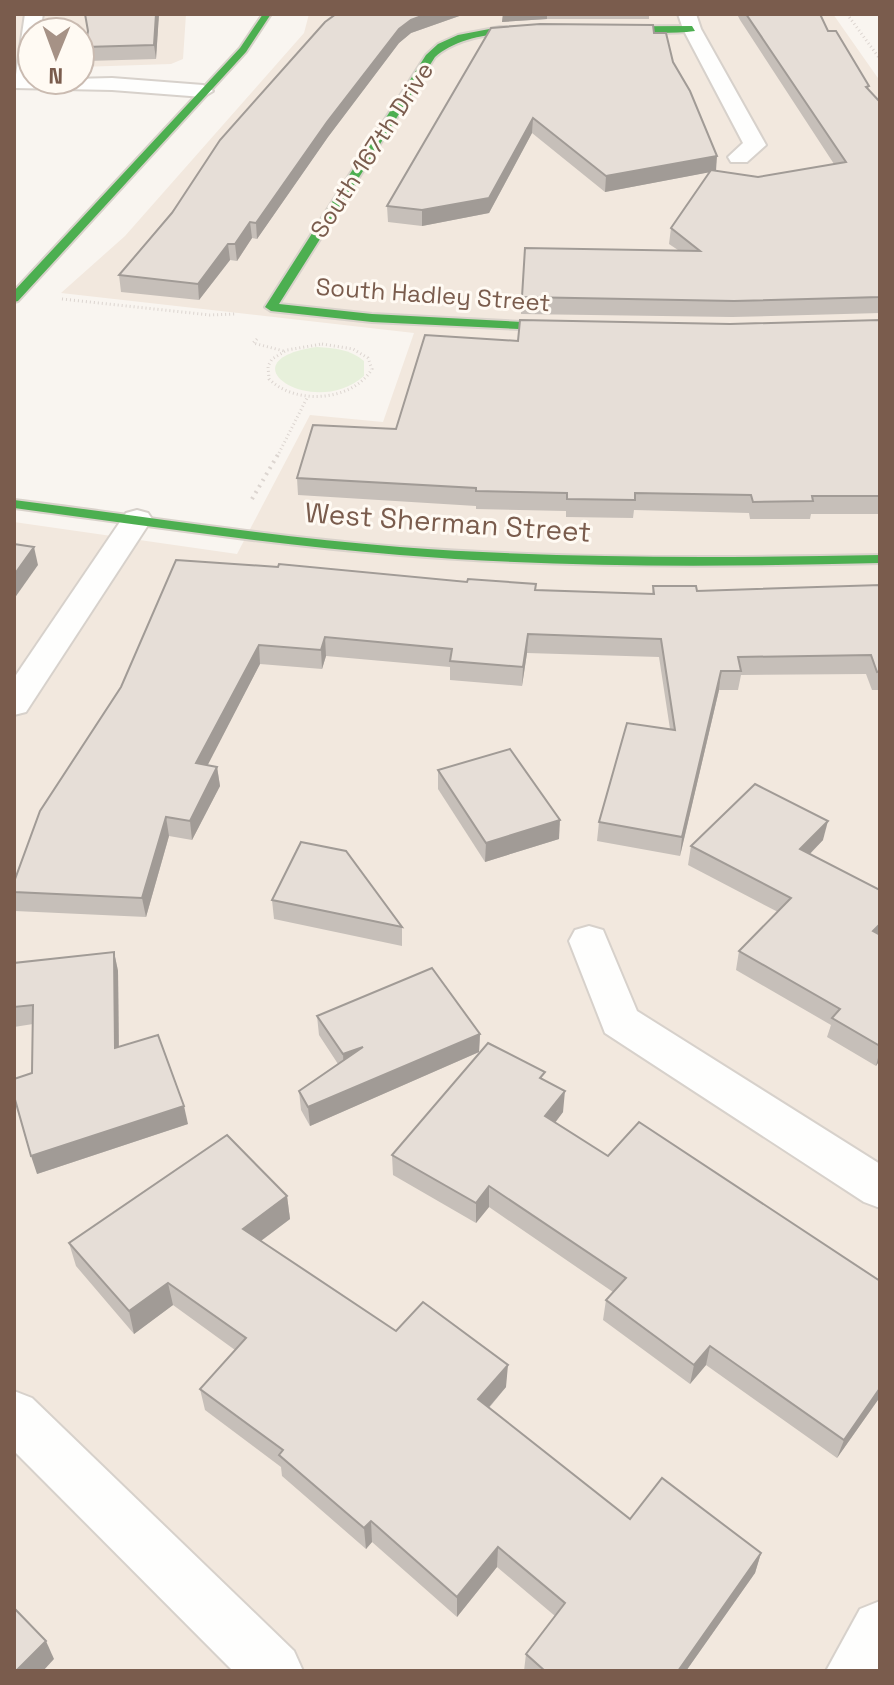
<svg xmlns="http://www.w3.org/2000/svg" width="894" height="1685" viewBox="0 0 894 1685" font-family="'Space Grotesk',sans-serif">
<rect width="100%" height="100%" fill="#f9f5f0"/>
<g fill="#f2e8de">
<path d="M 14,14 L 186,14 L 183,59 L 171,64 L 80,67 L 80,32 L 32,32 L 32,70 L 14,73 Z"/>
<path d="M 309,14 L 833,14 L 880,81 L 880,1671 L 14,1671 L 14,522 L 237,554 L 310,415 L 383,422 L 414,333 L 61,293 L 125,236 L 304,33 Z"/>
</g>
<path fill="#e7f0db" d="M 317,347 C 334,348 350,349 364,361 L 364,376 C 313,421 221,360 317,347 Z"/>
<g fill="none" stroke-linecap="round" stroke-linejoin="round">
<defs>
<g id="street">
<path d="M 25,14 L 43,14 L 40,32 L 32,32 L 32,80 L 112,78 L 203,85 L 213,91 L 203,97 L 112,90 L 14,88 Z"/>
<path d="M 678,14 L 696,14 L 701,29 L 766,145 L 747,162 L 731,162 L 728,157 L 743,143 L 683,29 Z"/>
<path d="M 137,510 L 148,513 L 152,519 L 26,712 L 14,715 L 14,678 L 126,513 Z"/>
<path d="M 589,926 L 603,930 L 637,1011 L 880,1164 L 880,1208 L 864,1202 L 605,1033 L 569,941 L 575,930 Z"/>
<path d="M 14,1391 L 32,1398 L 294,1651 L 303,1671 L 233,1671 L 14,1451 Z"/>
<path d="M 880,1601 L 880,1671 L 826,1671 L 860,1609 Z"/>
</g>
<g id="fast">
<path d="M 263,14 L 271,14 L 246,52 L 18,301 L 14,302 L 14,291 L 240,48 Z"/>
<path d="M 692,26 L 695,31 C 628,40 484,12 435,57 L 279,304 L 372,314 L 578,325 L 584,329 L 582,332 L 372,322 L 271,311 L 265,307 L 426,55 L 438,44 L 458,35 L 500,27 Z"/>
<path d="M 14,500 C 143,516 271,537 400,547 C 560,559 720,558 880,555 L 880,563 C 720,567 560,568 400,555 C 271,545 143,525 14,508 Z"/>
</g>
</defs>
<use href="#street" stroke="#d7d1cb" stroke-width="4"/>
<use href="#fast" stroke="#d9d2cb" stroke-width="4"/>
<g stroke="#dcd5d0" stroke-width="3" stroke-dasharray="1 3" stroke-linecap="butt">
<path d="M 847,14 L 880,59"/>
<path d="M 62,299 L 210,315 L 235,314"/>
<path d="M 257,339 L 253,343 L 284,351"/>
<path d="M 322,344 L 353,349 L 368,358 L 372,369 C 353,401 296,406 269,379 L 268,366 L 272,359 L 287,350 Z"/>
<path d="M 279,453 L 308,396"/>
</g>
<path stroke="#dcd5d0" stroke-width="4" stroke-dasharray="2 5" stroke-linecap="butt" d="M 252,499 L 280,451"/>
<use href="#street" fill="#fefefd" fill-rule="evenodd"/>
<use href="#fast" fill="#4caf50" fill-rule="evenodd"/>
</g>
<g fill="#c6bfb9">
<path d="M 159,14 L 156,59 L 87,61 L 85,47 L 87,31 Z"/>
<path d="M 336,14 L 465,14 L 411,33 L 399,43 L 328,137 L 257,239 L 252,238 L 237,261 L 230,260 L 199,300 L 121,292 L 119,275 Z"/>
<path d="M 503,14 L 649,14 L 649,19 L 547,19 L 502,22 Z"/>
<path d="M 737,14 L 820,14 L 828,31 L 869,86 L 868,89 L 880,102 L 880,313 L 732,317 L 521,314 L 522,297 L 678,250 L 669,244 L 671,228 L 710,172 L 605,192 L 532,133 L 489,213 L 422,226 L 388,222 L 387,206 L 654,33 L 673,62 L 716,171 L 758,177 L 834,164 L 740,20 Z"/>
<path d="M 880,320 L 880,514 L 811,514 L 810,519 L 750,519 L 749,513 L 634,510 L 633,518 L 566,517 L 566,511 L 476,509 L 476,506 L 298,495 L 297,478 L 396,429 L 518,341 L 730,324 Z"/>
<path d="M 467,582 L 536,584 L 536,590 L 652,594 L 653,586 L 697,591 L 880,585 L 880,690 L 872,690 L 866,674 L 741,675 L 738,690 L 719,690 L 680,856 L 597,841 L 599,822 L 670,729 L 659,657 L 527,653 L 522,686 L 450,680 L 450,667 L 326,656 L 322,669 L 260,664 L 207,765 L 217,767 L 220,786 L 192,840 L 169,836 L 146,917 L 15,911 L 14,905 L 14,892 L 121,687 Z"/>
<path d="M 438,770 L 559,839 L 485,862 L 438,789 Z"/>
<path d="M 823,840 L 810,854 L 880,890 L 880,1060 L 876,1066 L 827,1037 L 831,1025 L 736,970 L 739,951 L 778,912 L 688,865 L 691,846 Z"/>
<path d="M 272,900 L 402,927 L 402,946 L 274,919 Z"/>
<path d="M 114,952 L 118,971 L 119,1047 L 188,1124 L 37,1174 L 32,1073 L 33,1024 L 14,1027 L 14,963 Z"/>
<path d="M 317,1016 L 480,1034 L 479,1052 L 310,1126 L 301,1110 L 299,1091 L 338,1064 L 319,1035 Z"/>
<path d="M 544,1080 L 563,1112 L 555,1123 L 880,1397 L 837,1458 L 706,1365 L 690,1384 L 603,1320 L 606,1300 L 613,1292 L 489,1207 L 476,1223 L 393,1175 L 392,1155 Z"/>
<path d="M 287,1196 L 290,1219 L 261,1241 L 396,1331 L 506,1387 L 489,1408 L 630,1519 L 761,1553 L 755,1573 L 686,1671 L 524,1671 L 526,1654 L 555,1616 L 497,1567 L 457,1617 L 372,1542 L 366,1549 L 282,1476 L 281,1467 L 205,1410 L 200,1389 L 235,1350 L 173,1305 L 134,1334 L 76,1266 L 69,1243 Z"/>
</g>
<g fill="#a19b96">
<path d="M 156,14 L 159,14 L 156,59 L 154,45 Z"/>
<path d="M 427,14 L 465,14 L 411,33 L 399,43 L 328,137 L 257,239 L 256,223 L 327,122 L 399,29 L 411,20 Z"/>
<path d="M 503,14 L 547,14 L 547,19 L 502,22 Z"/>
<path d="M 533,118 L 532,133 L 489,213 L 422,226 L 422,210 Z"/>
<path d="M 717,156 L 716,171 L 605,192 L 606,176 Z"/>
<path d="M 250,222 L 252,238 L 237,261 L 235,244 Z"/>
<path d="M 228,244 L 230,260 L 199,300 L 198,284 Z"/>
<path d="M 34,547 L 38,565 L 14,599 L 14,575 Z"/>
<path d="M 528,634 L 527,653 L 522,686 L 523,667 Z"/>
<path d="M 325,637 L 326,656 L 322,669 L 321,650 Z"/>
<path d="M 259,645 L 260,664 L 199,782 L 196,763 Z"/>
<path d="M 721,671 L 719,690 L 680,856 L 682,837 Z"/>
<path d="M 217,767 L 220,786 L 192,840 L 190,821 Z"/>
<path d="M 166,817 L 169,836 L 146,917 L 142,898 Z"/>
<path d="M 560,820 L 559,839 L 485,862 L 486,843 Z"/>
<path d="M 828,821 L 823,840 L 796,868 L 800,849 Z"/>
<path d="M 880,924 L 880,937 L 873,931 Z"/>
<path d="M 114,952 L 118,971 L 119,1067 L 115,1048 Z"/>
<path d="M 480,1034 L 479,1052 L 310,1126 L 308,1107 Z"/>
<path d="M 363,1047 L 344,1073 L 343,1054 Z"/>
<path d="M 880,1050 L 880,1060 L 876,1066 Z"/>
<path d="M 565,1091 L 563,1112 L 544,1137 L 545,1116 Z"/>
<path d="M 184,1106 L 188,1124 L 37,1174 L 31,1156 Z"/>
<path d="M 489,1186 L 489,1207 L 476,1223 L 476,1203 Z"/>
<path d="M 287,1196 L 290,1219 L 246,1252 L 243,1229 Z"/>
<path d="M 168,1283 L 173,1305 L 134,1334 L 129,1311 Z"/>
<path d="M 710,1346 L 706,1365 L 690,1384 L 694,1365 Z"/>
<path d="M 508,1365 L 506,1387 L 477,1421 L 478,1399 Z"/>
<path d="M 880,1388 L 880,1397 L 837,1458 L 844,1440 Z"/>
<path d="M 371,1521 L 372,1542 L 366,1549 L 364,1528 Z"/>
<path d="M 498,1547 L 497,1567 L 457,1617 L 457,1597 Z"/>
<path d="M 761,1553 L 755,1573 L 686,1671 L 678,1671 Z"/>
<path d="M 46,1641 L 54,1659 L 43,1671 L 16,1671 Z"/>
</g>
<g fill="#e6ded7" stroke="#a19b96" stroke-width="2">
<path d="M 85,14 L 156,14 L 154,45 L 85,47 L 88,31 Z"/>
<path d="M 336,14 L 427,14 L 411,20 L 399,29 L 327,122 L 256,223 L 250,222 L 235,244 L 228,244 L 198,284 L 119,275 L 172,213 L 220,140 L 325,22 Z"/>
<path d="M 746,14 L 820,14 L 828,31 L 836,31 L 869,86 L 866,87 L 880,102 L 880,297 L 734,301 L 522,297 L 525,248 L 700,251 L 671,228 L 711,170 L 758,177 L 846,162 Z"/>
<path d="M 540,24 L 653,25 L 654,33 L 666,33 L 673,62 L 690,91 L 717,156 L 606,176 L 533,118 L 489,198 L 422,210 L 387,206 L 491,28 Z"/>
<path d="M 520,320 L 730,324 L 880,320 L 880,496 L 812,496 L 813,501 L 753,502 L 751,495 L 635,493 L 635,500 L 567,499 L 567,493 L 476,491 L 476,488 L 297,478 L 313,425 L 396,429 L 425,335 L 518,341 Z"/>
<path d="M 14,544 L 34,547 L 14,575 Z"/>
<path d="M 176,560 L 278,567 L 279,564 L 467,582 L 468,579 L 536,584 L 535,590 L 654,594 L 653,586 L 696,586 L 697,591 L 880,585 L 880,671 L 877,672 L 871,655 L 738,657 L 741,671 L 721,671 L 682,837 L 599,822 L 627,723 L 675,730 L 661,639 L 528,634 L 523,667 L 450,661 L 452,649 L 325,637 L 321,650 L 259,645 L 196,763 L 217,767 L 190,821 L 166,817 L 142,898 L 14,892 L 14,882 L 40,811 L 121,687 Z"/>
<path d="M 510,749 L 560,820 L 486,843 L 438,770 Z"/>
<path d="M 755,784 L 828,821 L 800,849 L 880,890 L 880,924 L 873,931 L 880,935 L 880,1046 L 832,1018 L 840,1009 L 739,951 L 791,898 L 691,846 Z"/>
<path d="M 301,842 L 346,851 L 402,927 L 272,900 Z"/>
<path d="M 114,952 L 115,1048 L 158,1035 L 184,1106 L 31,1156 L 14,1096 L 14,1079 L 32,1073 L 33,1005 L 14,1007 L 14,963 Z"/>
<path d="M 432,968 L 480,1034 L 308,1107 L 299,1091 L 363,1047 L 343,1054 L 317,1016 Z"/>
<path d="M 488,1043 L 545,1072 L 540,1078 L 565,1091 L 545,1116 L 608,1156 L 639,1122 L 880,1281 L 880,1388 L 844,1440 L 710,1346 L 694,1365 L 606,1300 L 626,1278 L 489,1186 L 476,1203 L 392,1155 Z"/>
<path d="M 227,1135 L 287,1196 L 243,1229 L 396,1331 L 423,1302 L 508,1365 L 478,1399 L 630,1519 L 662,1478 L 761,1553 L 678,1671 L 545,1671 L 526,1654 L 565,1603 L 498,1547 L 457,1597 L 371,1521 L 364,1528 L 279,1455 L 283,1450 L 200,1389 L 246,1338 L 168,1283 L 129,1311 L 69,1243 Z"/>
<path d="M 14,1608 L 46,1641 L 16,1671 L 14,1671 Z"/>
</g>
<g text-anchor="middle" stroke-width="6" stroke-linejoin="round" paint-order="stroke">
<g font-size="24" fill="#7a5c4d" stroke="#fffaf3">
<text transform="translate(372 150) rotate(-57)" y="8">South 167th Drive</text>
<text transform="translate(433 295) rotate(4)" y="8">South Hadley Street</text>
</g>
<g font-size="28" fill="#7a5c4d" stroke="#fffaf3">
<text transform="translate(448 522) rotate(4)" y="10">West Sherman Street</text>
</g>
</g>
<rect width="894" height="1685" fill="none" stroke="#7a5c4d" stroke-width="32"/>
<g transform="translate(56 56) rotate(181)"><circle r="38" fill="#fffaf3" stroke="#cabbb1" stroke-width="2"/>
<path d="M0-6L14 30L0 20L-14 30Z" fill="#a69286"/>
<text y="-12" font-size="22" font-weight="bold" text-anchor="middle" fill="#7a5c4d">N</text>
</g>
</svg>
